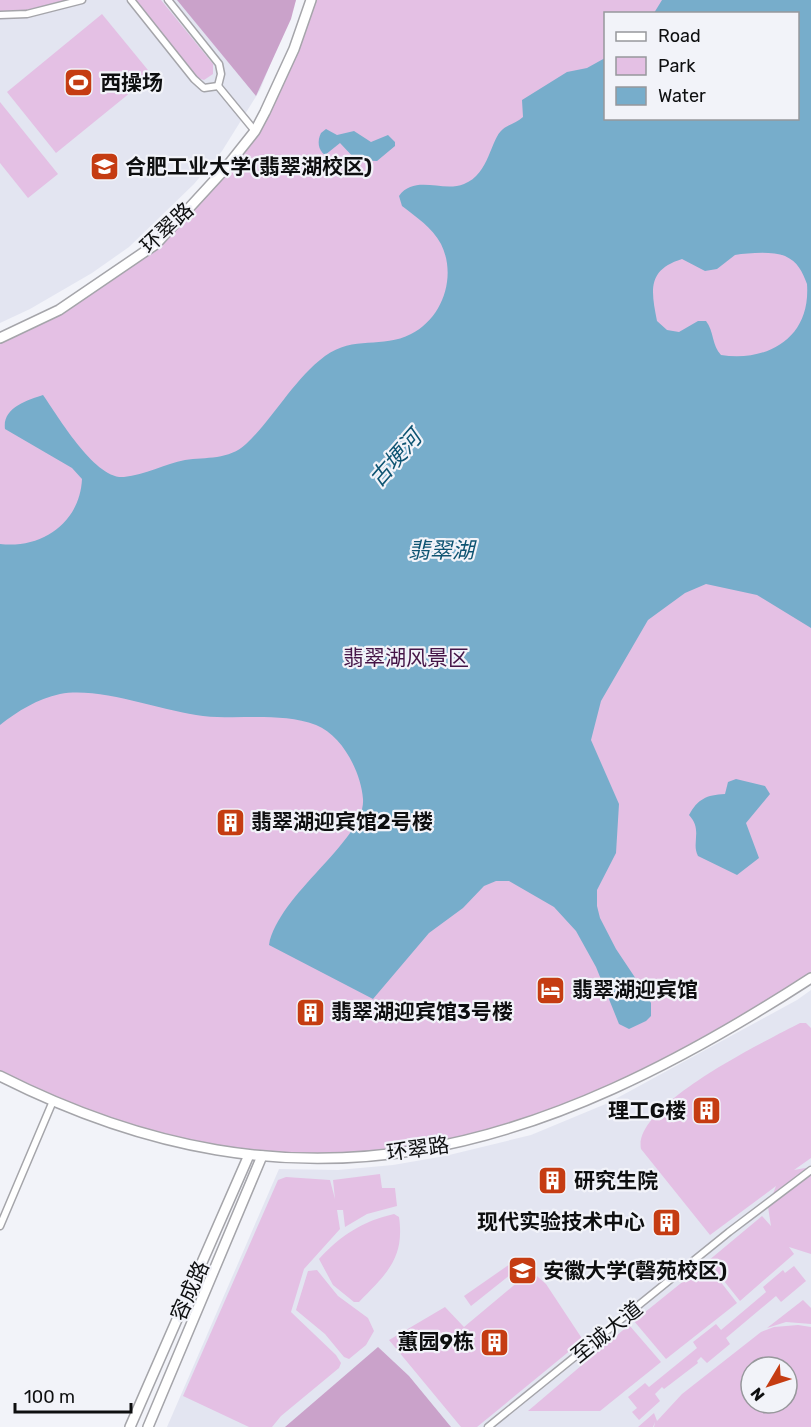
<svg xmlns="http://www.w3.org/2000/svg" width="811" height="1427" viewBox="0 0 811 1427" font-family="Rubik,'Noto Sans SC',sans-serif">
<rect width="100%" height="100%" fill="#f2f3f9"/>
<g fill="#e3e5f1" fill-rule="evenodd">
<path d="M 0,0 L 296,0 L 260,90 L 222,151 L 194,184 L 129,247 L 92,273 L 30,309 L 0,323 Z"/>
<path d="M 811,990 L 811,1427 L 167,1427 L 279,1169 L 338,1170 L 393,1165 L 445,1156 L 531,1135 L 608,1103 L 797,1000 ZM 751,1367 L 787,1367 L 787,1403 L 751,1403 Z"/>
</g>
<g fill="#e4c0e4" fill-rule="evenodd">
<path d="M 0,0 L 82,0 L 27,14 L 0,15 Z"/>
<path d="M 134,0 L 161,0 L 213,64 L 213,74 L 204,80 L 198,78 Z"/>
<path d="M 311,0 L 811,0 L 811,978 L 623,1085 L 474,1140 L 316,1159 L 155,1137 L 0,1076 L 0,338 L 49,316 L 156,244 L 255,131 ZM 606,14 L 798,14 L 798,118 L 606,118 Z"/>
<path d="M 102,14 L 152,75 L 56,153 L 7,92 Z"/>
<path d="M 0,102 L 58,174 L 28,198 L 0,163 Z"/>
<path d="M 800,1023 L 806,1023 L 811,1028 L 811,1158 L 794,1170 L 811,1167 L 811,1254 L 789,1247 L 794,1254 L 740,1301 L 708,1261 L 762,1216 L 771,1226 L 768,1207 L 776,1186 L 710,1235 L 641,1149 C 632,1105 766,1041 800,1023 Z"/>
<path d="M 380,1174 L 382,1188 L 395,1188 L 397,1206 L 367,1214 L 345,1227 L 343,1210 L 337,1210 L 340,1229 L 304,1269 L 291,1312 L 336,1355 L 341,1363 L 339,1368 L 281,1416 L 272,1427 L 249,1427 L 183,1396 L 278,1180 L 286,1177 L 330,1180 L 335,1199 L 333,1180 Z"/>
<path d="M 394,1214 L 399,1217 C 405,1259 386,1274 359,1302 L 354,1302 L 333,1285 L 319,1259 C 341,1235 363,1221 394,1214 Z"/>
<path d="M 706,1263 L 737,1303 L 666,1359 L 634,1321 Z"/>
<path d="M 510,1264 L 515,1271 L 471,1306 L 464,1296 Z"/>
<path d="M 794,1266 L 806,1281 L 781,1302 L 776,1296 L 726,1338 L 730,1344 L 707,1363 L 701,1357 L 697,1361 L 698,1363 L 664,1389 L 662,1387 L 655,1394 L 660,1401 L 639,1420 L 632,1412 L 637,1408 L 628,1397 L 645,1383 L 649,1387 L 697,1348 L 693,1342 L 716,1324 L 721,1330 L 766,1292 L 763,1287 L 783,1270 L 785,1273 Z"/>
<path d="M 317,1270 L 338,1296 L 368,1318 L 374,1331 L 366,1345 L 349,1359 L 344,1357 L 325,1334 L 296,1310 L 308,1271 Z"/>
<path d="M 531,1271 L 546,1284 L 583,1340 L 477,1427 L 461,1427 L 389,1340 L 445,1307 L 464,1327 Z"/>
<path d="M 803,1300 L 811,1308 L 811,1324 L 786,1322 L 767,1328 Z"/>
<path d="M 629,1325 L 661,1362 L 600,1411 L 528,1411 Z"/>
<path d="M 798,1325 L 811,1327 L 811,1427 L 654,1427 L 655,1422 L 653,1427 L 638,1427 L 654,1413 L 657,1421 L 682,1394 L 761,1332 L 774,1327 ZM 751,1367 L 787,1367 L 787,1403 L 751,1403 Z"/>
</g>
<g fill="#caa2ca">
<path d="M 177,0 L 296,0 L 291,19 L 256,96 Z"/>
<path d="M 378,1347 L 409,1376 L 451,1427 L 285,1427 Z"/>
</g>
<g fill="#77adcb" fill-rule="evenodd">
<path d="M 662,0 L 811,0 L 811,628 L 757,595 L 706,584 L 685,593 L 648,620 L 601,701 L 591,740 L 619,804 L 616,853 L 597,890 L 597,906 L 600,918 L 616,949 L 646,994 L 651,1003 L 651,1016 L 646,1021 L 629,1029 L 619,1024 L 596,967 L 576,931 L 554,907 L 509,881 L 496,881 L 484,886 L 463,908 L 429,933 L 373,999 L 269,945 C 279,893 366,840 363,799 C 361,772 342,735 316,725 C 280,712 240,720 203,716 C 162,711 99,686 60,694 C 37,699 18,711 0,725 L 0,544 C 43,549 80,522 82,479 L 72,468 L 5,429 C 2,408 27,400 43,395 C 58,416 95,480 124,477 C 145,475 165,464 185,460 C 206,457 229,460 246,444 C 274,418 293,380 325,356 C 354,335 382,349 411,334 C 443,318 457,276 441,244 C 432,227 416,217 402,206 L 399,196 C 415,174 443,193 464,184 C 490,174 490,139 503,129 C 509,124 517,123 523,117 L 522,100 L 567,72 L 587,68 L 605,58 L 606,118 L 798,118 L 798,14 L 654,13 ZM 735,255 C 749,253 772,251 785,256 C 798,262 802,271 807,284 C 811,340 765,362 721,355 C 712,346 714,331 706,321 L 698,321 L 679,332 L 667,330 L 657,321 C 651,290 647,270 682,259 L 705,271 L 717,269 Z"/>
<path d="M 326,129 L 337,135 L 354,131 L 371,142 L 388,135 L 395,142 L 395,146 L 377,161 L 356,160 L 340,143 L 325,155 C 318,150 317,141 321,133 Z"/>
<path d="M 736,779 L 765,786 L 770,794 L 746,823 L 759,858 L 737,875 L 698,856 C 691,843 703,830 689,815 C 698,799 706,795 725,794 L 728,782 Z"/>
</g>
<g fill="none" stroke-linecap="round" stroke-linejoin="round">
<defs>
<g id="street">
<path d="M 131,0 L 194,79 L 204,88 L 218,86 L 255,131"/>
<path d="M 168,0 L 219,64 L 221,74 L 218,86"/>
<path d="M 0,15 L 27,14 L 82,0"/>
<path d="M 0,1226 L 53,1101"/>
<path d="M 488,1427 L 729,1232 L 811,1170"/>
</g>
<g id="secondary">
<path d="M 0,338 L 59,310 L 156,244 L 224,170 L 255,131 L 265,112 L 294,49 L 311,0"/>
<path d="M 0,1076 C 303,1229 541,1153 811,978"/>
<path d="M 130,1427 L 249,1155"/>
<path d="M 148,1427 L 262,1156"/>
</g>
</defs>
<use href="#street" stroke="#a5a5aa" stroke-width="9"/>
<use href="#secondary" stroke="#a5a5aa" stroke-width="12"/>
<use href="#street" stroke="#fff" stroke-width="6"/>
<use href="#secondary" stroke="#fff" stroke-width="9"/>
</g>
<defs>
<symbol id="stadium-square" viewBox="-11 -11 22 22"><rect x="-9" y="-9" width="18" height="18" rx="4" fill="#c53c12" stroke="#f2f3f9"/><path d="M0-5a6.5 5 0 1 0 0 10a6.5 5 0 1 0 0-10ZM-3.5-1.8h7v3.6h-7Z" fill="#fff"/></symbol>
<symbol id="university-square" viewBox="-11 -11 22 22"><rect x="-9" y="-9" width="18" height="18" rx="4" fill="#c53c12" stroke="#f2f3f9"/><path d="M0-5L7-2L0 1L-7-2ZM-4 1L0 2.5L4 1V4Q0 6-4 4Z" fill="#fff"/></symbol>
<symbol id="building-square" viewBox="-11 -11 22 22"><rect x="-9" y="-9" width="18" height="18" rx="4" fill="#c53c12" stroke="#f2f3f9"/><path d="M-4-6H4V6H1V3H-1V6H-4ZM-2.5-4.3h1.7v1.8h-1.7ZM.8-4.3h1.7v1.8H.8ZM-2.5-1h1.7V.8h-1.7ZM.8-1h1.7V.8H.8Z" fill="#fff"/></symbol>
<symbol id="hotel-square" viewBox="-11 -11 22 22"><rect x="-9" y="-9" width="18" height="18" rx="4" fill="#c53c12" stroke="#f2f3f9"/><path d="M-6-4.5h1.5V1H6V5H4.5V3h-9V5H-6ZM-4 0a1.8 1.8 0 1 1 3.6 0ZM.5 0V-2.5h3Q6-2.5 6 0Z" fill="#fff"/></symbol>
</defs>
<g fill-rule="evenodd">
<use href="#stadium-square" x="62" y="66" width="33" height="33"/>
<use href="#university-square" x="88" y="150" width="33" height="33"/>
<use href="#building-square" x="214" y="806" width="33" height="33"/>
<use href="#hotel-square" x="534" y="974" width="33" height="33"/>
<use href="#building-square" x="294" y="996" width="33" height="33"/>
<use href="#building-square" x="690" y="1094" width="33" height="33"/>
<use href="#building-square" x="536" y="1164" width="33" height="33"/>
<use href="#building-square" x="650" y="1206" width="33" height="33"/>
<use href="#university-square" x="506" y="1254" width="33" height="33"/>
<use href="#building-square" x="478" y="1326" width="33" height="33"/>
</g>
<g text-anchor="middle" stroke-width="4.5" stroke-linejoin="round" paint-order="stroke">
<g font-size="21" font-weight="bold" fill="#0e0f10" stroke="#f2f3f9" text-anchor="start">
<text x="100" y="90">西操场</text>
<text x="125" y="174">合肥工业大学(翡翠湖校区)</text>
<text x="251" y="829">翡翠湖迎宾馆2号楼</text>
<text x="572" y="997">翡翠湖迎宾馆</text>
<text x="331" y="1019">翡翠湖迎宾馆3号楼</text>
<text x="686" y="1118" text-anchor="end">理工G楼</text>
<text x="574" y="1188">研究生院</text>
<text x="645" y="1229" text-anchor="end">现代实验技术中心</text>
<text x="543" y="1278">安徽大学(磬苑校区)</text>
<text x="474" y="1349" text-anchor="end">蕙园9栋</text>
</g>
<g font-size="21" fill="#0e0f10" stroke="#f2f3f9">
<text transform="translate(167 228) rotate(-43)" y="7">环翠路</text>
<text transform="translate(418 1149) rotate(-8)" y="7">环翠路</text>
<text transform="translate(190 1291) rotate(-66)" y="7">容成路</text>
<text transform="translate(607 1332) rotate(-39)" y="7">至诚大道</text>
</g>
<g font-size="21" fill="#441446" stroke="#f2f3f9">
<text x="406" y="665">翡翠湖风景区</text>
</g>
<g font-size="22" font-style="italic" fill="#0e5472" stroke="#f2f3f9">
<text transform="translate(395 458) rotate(-49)" y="8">古埂河</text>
<text x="441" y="558">翡翠湖</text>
</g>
</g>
<rect x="604" y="12" width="195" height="108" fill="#f2f3f9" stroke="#97989c" stroke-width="1.5"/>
<rect x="616" y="32" width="30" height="9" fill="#ffffff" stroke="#97989c" stroke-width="1.5"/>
<text x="658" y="42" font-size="18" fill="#0e0f10">Road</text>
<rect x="616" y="57" width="30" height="18" fill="#e4c0e4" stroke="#97989c" stroke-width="1.5"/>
<text x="658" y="72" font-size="18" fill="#0e0f10">Park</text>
<rect x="616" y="87" width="30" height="18" fill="#77adcb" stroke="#97989c" stroke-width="1.5"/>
<text x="658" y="102" font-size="18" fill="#0e0f10">Water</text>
<g transform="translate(769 1385) rotate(231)"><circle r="28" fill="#f2f3f9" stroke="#97989c" stroke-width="1.5"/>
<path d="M0-4.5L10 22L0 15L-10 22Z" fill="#c53c12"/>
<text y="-9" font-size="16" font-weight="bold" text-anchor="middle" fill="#0e0f10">N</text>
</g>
<path d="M15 1403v9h116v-9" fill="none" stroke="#0e0f10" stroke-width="3"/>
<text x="24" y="1403" font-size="18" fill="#0e0f10" stroke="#f2f3f9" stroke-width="4.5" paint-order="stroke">100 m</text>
</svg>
